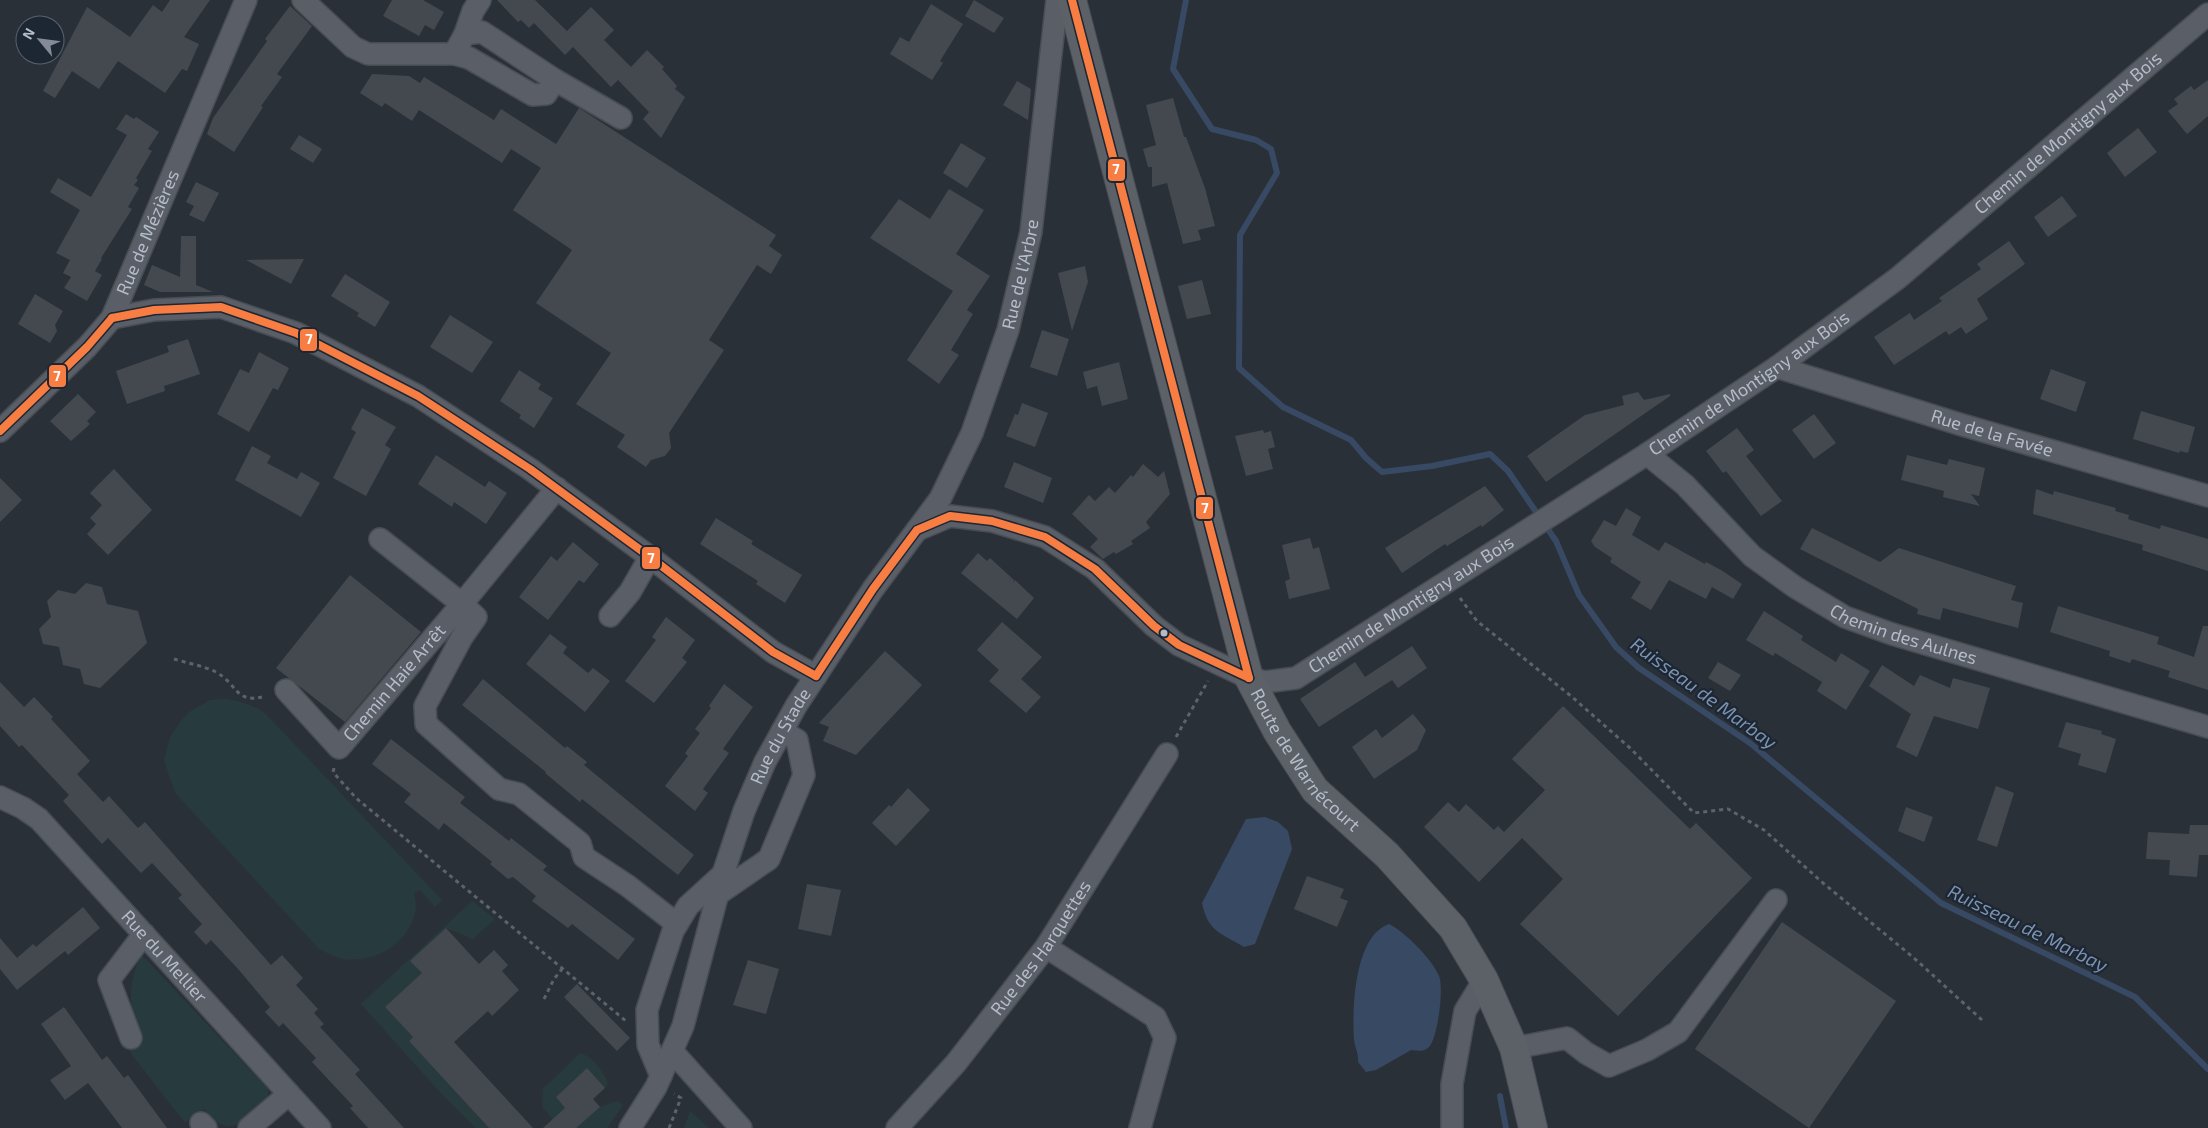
<svg xmlns="http://www.w3.org/2000/svg" width="2208" height="1128" viewBox="0 0 2208 1128" font-family="'Exo 2',sans-serif">
<rect width="100%" height="100%" fill="#2a3038"/>
<g fill="#273a3e">
<path d="M 226,699 C 241,701 254,705 266,714 L 442,900 L 435,907 L 420,890 L 414,893 C 415,897 416,903 416,908 C 410,943 377,963 344,959 C 335,958 326,952 319,949 L 176,794 L 170,779 L 164,760 L 170,737 L 180,722 L 189,712 L 210,700 Z"/>
<path d="M 472,901 L 495,919 L 473,939 L 446,928 L 411,961 L 426,978 L 385,1007 L 413,1037 L 409,1041 L 489,1128 L 476,1128 L 439,1091 L 361,1004 Z"/>
<path d="M 142,955 L 268,1089 C 268,1096 268,1102 263,1108 C 256,1115 236,1128 226,1126 C 216,1123 210,1116 204,1109 L 185,1123 L 129,1051 L 141,1040 C 138,1032 133,1022 132,1013 C 129,994 132,971 142,955 Z"/>
<path d="M 580,1053 C 592,1056 604,1072 608,1083 L 605,1088 L 587,1068 L 556,1097 L 580,1124 L 600,1107 L 617,1101 L 623,1105 L 607,1128 L 559,1128 L 542,1106 L 543,1089 Z"/>
<path d="M 690,1111 L 709,1128 L 684,1128 Z"/>
</g>
<g fill="#384963">
<path d="M 1265,817 L 1278,822 L 1288,831 L 1292,849 L 1255,944 L 1244,947 C 1221,933 1208,932 1202,903 L 1246,819 Z"/>
<path d="M 1389,924 C 1405,932 1432,959 1439,976 C 1444,988 1438,1037 1429,1047 C 1424,1052 1418,1051 1411,1050 L 1376,1070 L 1366,1072 L 1358,1062 C 1359,1054 1355,1048 1354,1040 C 1352,1009 1354,936 1389,924 Z"/>
</g>
<g fill="none" stroke-linecap="round" stroke-linejoin="round">
<g stroke="#384963" stroke-width="6">
<path d="M 1186,0 L 1173,69 L 1212,129 L 1256,140 L 1271,149 L 1277,173 L 1240,235 L 1239,368 L 1283,407 L 1351,440 L 1366,458 L 1382,472 L 1432,466 L 1490,454 L 1508,471 L 1556,541 L 1579,595 L 1616,647 L 1639,668 L 1750,743 L 1941,903 L 2135,997 L 2208,1069"/>
<path d="M 1500,1096 L 1506,1128"/>
</g>
</g>
<g fill="#444950">
<path d="M 170,0 L 210,0 L 184,37 L 199,44 L 187,71 L 182,69 L 165,93 L 118,61 L 99,89 L 72,71 L 55,98 L 43,91 L 87,7 L 130,37 L 153,5 L 162,12 Z"/>
<path d="M 392,0 L 423,0 L 444,12 L 434,30 L 425,25 L 419,36 L 383,16 Z"/>
<path d="M 497,0 L 535,0 L 567,31 L 591,7 L 614,30 L 604,40 L 631,67 L 647,50 L 664,67 L 662,69 L 677,86 L 675,89 L 685,97 L 661,138 L 643,119 L 649,112 L 618,80 L 611,87 L 573,47 L 565,55 L 534,23 L 529,28 L 521,20 L 518,22 Z"/>
<path d="M 974,0 L 1004,18 L 994,33 L 965,16 Z"/>
<path d="M 931,4 L 963,24 L 940,61 L 943,63 L 932,80 L 890,54 L 900,37 L 909,42 Z"/>
<path d="M 290,6 L 312,26 L 277,74 L 282,77 L 261,106 L 263,107 L 234,152 L 207,134 L 213,118 L 267,41 L 265,39 Z"/>
<path d="M 372,74 L 409,76 L 420,83 L 424,77 L 494,120 L 501,109 L 556,144 L 579,108 L 776,235 L 769,246 L 782,255 L 771,274 L 757,265 L 709,340 L 724,350 L 669,433 L 671,448 L 665,456 L 651,460 L 646,467 L 617,447 L 625,435 L 576,404 L 611,353 L 536,303 L 572,250 L 513,210 L 541,168 L 511,149 L 502,163 L 419,110 L 412,121 L 385,103 L 382,107 L 360,93 Z"/>
<path d="M 2208,80 L 2208,116 L 2187,134 L 2168,111 L 2178,104 L 2174,99 L 2191,86 L 2194,90 Z"/>
<path d="M 1017,81 L 1031,89 L 1028,120 L 1003,105 Z"/>
<path d="M 1173,98 L 1184,137 L 1186,137 L 1205,188 L 1215,226 L 1198,230 L 1201,240 L 1183,244 L 1167,183 L 1152,187 L 1152,167 L 1148,167 L 1143,149 L 1156,145 L 1146,105 Z"/>
<path d="M 126,114 L 134,119 L 136,117 L 159,132 L 148,149 L 152,151 L 136,178 L 138,180 L 134,185 L 139,188 L 128,207 L 132,209 L 101,258 L 102,259 L 95,271 L 102,275 L 87,301 L 64,288 L 71,277 L 63,273 L 70,260 L 56,253 L 80,210 L 50,192 L 58,178 L 91,197 L 127,135 L 116,129 Z"/>
<path d="M 2138,128 L 2157,152 L 2125,177 L 2107,153 Z"/>
<path d="M 299,135 L 322,149 L 313,163 L 290,149 Z"/>
<path d="M 961,143 L 986,158 L 967,188 L 943,173 Z"/>
<path d="M 196,182 L 219,193 L 204,222 L 189,215 L 194,206 L 186,202 Z"/>
<path d="M 949,189 L 984,210 L 956,254 L 990,276 L 967,310 L 973,314 L 951,350 L 959,355 L 939,384 L 907,360 L 953,291 L 870,238 L 899,199 L 930,219 Z"/>
<path d="M 2062,196 L 2077,216 L 2048,237 L 2034,217 Z"/>
<path d="M 181,236 L 196,236 L 196,285 L 213,292 L 160,292 L 144,285 L 152,265 L 180,277 Z"/>
<path d="M 2009,241 L 2025,264 L 1977,299 L 1988,319 L 1966,334 L 1961,327 L 1949,335 L 1946,331 L 1894,365 L 1874,337 L 1910,313 L 1914,320 L 1942,301 L 1939,298 L 1981,269 L 1977,264 Z"/>
<path d="M 304,259 L 291,284 L 246,260 Z"/>
<path d="M 1085,266 L 1088,282 L 1072,331 L 1058,273 Z"/>
<path d="M 345,274 L 390,302 L 375,327 L 357,316 L 359,313 L 331,296 Z"/>
<path d="M 1202,280 L 1211,314 L 1187,319 L 1178,286 Z"/>
<path d="M 35,294 L 63,311 L 55,325 L 57,331 L 50,343 L 18,324 Z"/>
<path d="M 450,315 L 493,342 L 472,373 L 430,347 Z"/>
<path d="M 1042,330 L 1069,339 L 1057,376 L 1030,367 Z"/>
<path d="M 188,339 L 200,374 L 164,386 L 165,391 L 127,404 L 116,371 L 169,352 L 167,346 Z"/>
<path d="M 259,352 L 289,368 L 278,390 L 273,388 L 249,432 L 217,414 L 240,369 L 249,373 Z"/>
<path d="M 1119,362 L 1128,399 L 1102,406 L 1097,386 L 1087,389 L 1083,372 Z"/>
<path d="M 2051,369 L 2086,382 L 2076,412 L 2040,399 Z"/>
<path d="M 519,370 L 541,384 L 538,389 L 553,398 L 534,428 L 519,418 L 521,415 L 500,401 Z"/>
<path d="M 1638,392 L 1644,400 L 1670,394 L 1670,396 L 1546,482 L 1527,456 L 1585,415 L 1624,405 L 1622,396 Z"/>
<path d="M 78,394 L 96,412 L 87,421 L 90,424 L 71,441 L 50,421 Z"/>
<path d="M 1022,403 L 1048,413 L 1035,447 L 1006,436 L 1015,414 L 1018,415 Z"/>
<path d="M 362,408 L 396,427 L 385,445 L 391,449 L 366,496 L 333,478 L 356,432 L 351,429 Z"/>
<path d="M 2141,411 L 2195,427 L 2188,453 L 2180,451 L 2179,453 L 2133,439 Z"/>
<path d="M 1814,414 L 1836,443 L 1814,459 L 1792,430 Z"/>
<path d="M 1737,428 L 1754,450 L 1746,456 L 1782,501 L 1761,516 L 1726,471 L 1723,473 L 1706,451 Z"/>
<path d="M 1263,430 L 1264,433 L 1271,431 L 1275,447 L 1268,449 L 1273,469 L 1246,476 L 1235,436 Z"/>
<path d="M 252,446 L 271,456 L 267,463 L 297,479 L 301,472 L 320,483 L 301,517 L 235,480 Z"/>
<path d="M 436,455 L 485,487 L 489,481 L 507,493 L 486,524 L 454,502 L 452,507 L 418,484 Z"/>
<path d="M 1907,455 L 1947,465 L 1949,459 L 1985,468 L 1979,496 L 1971,494 L 1980,506 L 1943,497 L 1944,491 L 1901,480 Z"/>
<path d="M 1014,462 L 1052,478 L 1043,503 L 1004,487 Z"/>
<path d="M 1143,464 L 1158,477 L 1164,471 L 1170,494 L 1146,522 L 1150,528 L 1131,541 L 1133,544 L 1116,554 L 1114,552 L 1103,559 L 1090,547 L 1098,539 L 1072,514 L 1089,495 L 1095,501 L 1109,487 L 1115,493 L 1131,475 L 1133,477 Z"/>
<path d="M 114,469 L 152,510 L 108,555 L 87,534 L 96,524 L 90,518 L 102,505 L 90,493 Z"/>
<path d="M 0,478 L 22,500 L 0,522 Z"/>
<path d="M 1485,486 L 1504,510 L 1482,527 L 1481,525 L 1447,546 L 1445,544 L 1402,573 L 1385,548 Z"/>
<path d="M 2036,489 L 2053,495 L 2054,491 L 2116,508 L 2115,511 L 2129,515 L 2128,519 L 2160,529 L 2161,525 L 2208,539 L 2208,571 L 2142,550 L 2143,545 L 2033,514 Z"/>
<path d="M 1626,508 L 1641,517 L 1632,535 L 1659,551 L 1665,542 L 1705,564 L 1706,562 L 1721,570 L 1742,584 L 1733,599 L 1712,587 L 1706,599 L 1669,580 L 1651,610 L 1631,598 L 1641,582 L 1610,562 L 1612,558 L 1595,547 L 1591,541 L 1604,520 L 1616,526 Z"/>
<path d="M 716,518 L 753,541 L 751,544 L 802,575 L 785,603 L 756,584 L 758,581 L 700,544 Z"/>
<path d="M 1812,528 L 1880,562 L 1899,548 L 2016,586 L 2011,600 L 2023,603 L 2018,628 L 1943,608 L 1940,620 L 1917,614 L 1918,609 L 1800,549 Z"/>
<path d="M 1310,538 L 1313,549 L 1319,547 L 1330,589 L 1289,599 L 1285,581 L 1290,579 L 1282,545 Z"/>
<path d="M 573,542 L 599,564 L 584,583 L 579,580 L 548,620 L 519,597 L 551,556 L 557,561 Z"/>
<path d="M 978,553 L 987,561 L 990,558 L 1014,580 L 1013,583 L 1015,580 L 1034,598 L 1017,619 L 961,573 Z"/>
<path d="M 350,575 L 421,632 L 345,722 L 276,668 Z"/>
<path d="M 86,583 L 102,587 L 107,604 L 138,611 L 147,643 L 100,688 L 84,684 L 80,669 L 63,665 L 59,647 L 43,644 L 39,629 L 51,617 L 47,601 L 58,590 L 75,594 Z"/>
<path d="M 2058,606 L 2159,637 L 2157,644 L 2194,657 L 2203,626 L 2208,626 L 2208,690 L 2168,677 L 2170,671 L 2132,659 L 2130,663 L 2109,656 L 2110,651 L 2050,632 Z"/>
<path d="M 1764,611 L 1803,636 L 1801,640 L 1836,662 L 1841,653 L 1870,671 L 1846,710 L 1817,691 L 1822,682 L 1775,653 L 1773,656 L 1746,640 Z"/>
<path d="M 666,617 L 695,640 L 682,658 L 687,662 L 654,703 L 625,681 L 656,640 L 652,637 Z"/>
<path d="M 1002,622 L 1042,657 L 1021,679 L 1041,697 L 1026,713 L 989,681 L 999,670 L 977,650 Z"/>
<path d="M 550,634 L 567,647 L 563,653 L 588,673 L 593,668 L 610,681 L 585,712 L 526,664 Z"/>
<path d="M 1412,646 L 1427,668 L 1398,688 L 1392,680 L 1319,727 L 1300,699 L 1355,662 L 1365,677 Z"/>
<path d="M 885,651 L 922,685 L 856,755 L 823,741 L 829,727 L 819,723 Z"/>
<path d="M 1718,662 L 1741,675 L 1730,691 L 1708,678 Z"/>
<path d="M 1882,665 L 1914,686 L 1920,675 L 1950,688 L 1953,678 L 1990,688 L 1978,729 L 1934,716 L 1917,757 L 1896,747 L 1911,714 L 1869,686 Z"/>
<path d="M 483,679 L 565,748 L 567,746 L 587,762 L 584,765 L 694,855 L 678,875 L 582,799 L 580,802 L 545,773 L 546,772 L 462,705 Z"/>
<path d="M 0,682 L 24,707 L 34,697 L 53,717 L 51,719 L 90,761 L 77,774 L 103,802 L 109,796 L 138,828 L 145,822 L 271,965 L 282,955 L 303,978 L 296,985 L 318,1009 L 314,1013 L 324,1024 L 320,1027 L 360,1070 L 355,1074 L 404,1128 L 368,1128 L 350,1108 L 353,1106 L 312,1062 L 316,1058 L 283,1023 L 279,1027 L 265,1012 L 270,1007 L 239,970 L 211,940 L 206,945 L 194,932 L 202,924 L 178,898 L 182,895 L 152,863 L 141,873 L 108,838 L 102,844 L 63,801 L 69,795 L 22,745 L 19,747 L 0,726 Z"/>
<path d="M 724,684 L 753,707 L 723,749 L 729,753 L 703,789 L 708,793 L 695,811 L 665,786 L 688,756 L 685,753 L 700,733 L 695,729 L 711,708 L 709,706 Z"/>
<path d="M 1563,706 L 1690,829 L 1696,823 L 1752,878 L 1618,1016 L 1520,924 L 1563,879 L 1522,838 L 1479,882 L 1424,827 L 1448,802 L 1459,812 L 1466,804 L 1494,830 L 1498,826 L 1504,832 L 1545,790 L 1512,759 Z"/>
<path d="M 1413,714 L 1426,730 L 1417,750 L 1374,779 L 1352,747 L 1376,729 L 1382,738 Z"/>
<path d="M 2066,722 L 2102,731 L 2101,734 L 2116,739 L 2106,773 L 2078,765 L 2081,754 L 2058,747 Z"/>
<path d="M 391,739 L 465,797 L 460,803 L 509,841 L 511,838 L 547,866 L 543,870 L 635,939 L 618,960 L 572,924 L 568,928 L 532,901 L 536,896 L 513,877 L 508,879 L 490,864 L 492,862 L 444,823 L 439,830 L 404,802 L 411,794 L 372,764 Z"/>
<path d="M 1996,786 L 2014,793 L 1997,847 L 1977,840 Z"/>
<path d="M 908,788 L 930,810 L 896,846 L 872,823 L 889,805 L 891,807 Z"/>
<path d="M 1906,807 L 1933,817 L 1924,842 L 1898,831 Z"/>
<path d="M 2190,825 L 2208,825 L 2208,855 L 2199,855 L 2197,877 L 2169,875 L 2170,860 L 2146,859 L 2148,832 L 2189,834 Z"/>
<path d="M 1307,876 L 1344,889 L 1340,898 L 1348,901 L 1337,927 L 1294,909 Z"/>
<path d="M 807,884 L 841,890 L 831,936 L 798,929 Z"/>
<path d="M 83,907 L 100,928 L 68,955 L 65,951 L 17,990 L 0,969 L 0,938 L 17,958 L 33,944 L 36,947 Z"/>
<path d="M 1782,922 L 1896,1001 L 1809,1128 L 1695,1049 Z"/>
<path d="M 446,928 L 479,964 L 494,950 L 508,965 L 502,971 L 519,990 L 492,1016 L 488,1011 L 454,1042 L 533,1128 L 489,1128 L 409,1041 L 413,1037 L 385,1007 L 422,973 L 410,961 Z"/>
<path d="M 748,960 L 779,969 L 766,1014 L 733,1005 Z"/>
<path d="M 577,984 L 630,1038 L 617,1051 L 564,997 Z"/>
<path d="M 64,1007 L 102,1060 L 107,1056 L 124,1078 L 128,1075 L 167,1128 L 122,1128 L 88,1083 L 65,1100 L 50,1080 L 71,1066 L 41,1024 Z"/>
<path d="M 587,1068 L 605,1088 L 593,1099 L 600,1107 L 576,1128 L 543,1128 L 565,1108 L 556,1097 Z"/>
</g>
<g fill="none" stroke-linecap="round" stroke-linejoin="round">
<defs>
<g id="minor">
<path d="M 303,0 L 353,47 L 368,54 L 454,54 L 469,58 L 533,95 L 546,94 L 555,80"/>
<path d="M 465,34 L 473,11 L 480,0"/>
<path d="M 454,54 L 465,34 L 482,32 L 555,80 L 621,118"/>
<path d="M 112,318 L 154,310 L 221,307 L 296,333 L 418,396 L 530,469 L 650,557 L 773,652 L 816,676"/>
<path id="s1" d="M 1777,367 L 1959,424 L 2208,496"/>
<path id="s2" d="M 0,431 L 87,347 L 112,318 L 246,0"/>
<path id="s3" d="M 1647,454 L 1685,485 L 1752,556 L 1795,587 L 1845,617 L 1892,634 L 2208,727"/>
<path id="s4" d="M 917,530 L 950,516 L 992,521 L 1045,537 L 1095,569 L 1154,626 L 1179,645 L 1249,678 L 1265,682 L 1296,678 L 1647,454 L 1777,367 L 1898,278 L 2208,14"/>
<path d="M 380,539 L 462,604 L 557,488"/>
<path d="M 610,616 L 630,592 L 650,557"/>
<path id="s5" d="M 286,690 L 339,748 L 462,604 L 476,617 L 462,637 L 425,706 L 426,724 L 499,789 L 519,794 L 580,843 L 584,857 L 628,886 L 677,924"/>
<path id="s6" d="M 0,797 L 23,808 L 39,819 L 320,1128"/>
<path d="M 718,894 L 769,859 L 804,775 L 797,740 L 782,731"/>
<path d="M 1046,947 L 1155,1017 L 1165,1038 L 1140,1128"/>
<path d="M 131,1038 L 109,980 L 144,934"/>
<path d="M 1514,1048 L 1567,1038 L 1586,1053 L 1609,1066 L 1647,1050 L 1678,1032 L 1776,900"/>
<path d="M 672,1051 L 741,1128"/>
<path d="M 661,1076 L 648,1045 L 647,1010 L 673,931 L 688,906 L 723,874"/>
<path d="M 201,1123 L 206,1128"/>
<path d="M 249,1128 L 289,1094"/>
<path id="s7" d="M 630,1128 L 656,1087 L 683,1026 L 723,874 L 744,811 L 765,762 L 796,706 L 873,589 L 940,499 L 972,433 L 1008,330 L 1031,232 L 1057,0"/>
<path id="s8" d="M 897,1128 L 956,1063 L 1046,947 L 1167,754"/>
<path d="M 1452,1128 L 1452,1084 L 1465,1011 L 1484,980"/>
</g>
<g id="major">
<path id="s9" d="M 1072,0 L 1249,678 L 1277,731 L 1315,790 L 1387,855 L 1453,928 L 1484,980 L 1514,1048 L 1533,1128"/>
</g>
</defs>
<use href="#minor" stroke="#484c53" stroke-width="24"/>
<use href="#major" stroke="#484c55" stroke-width="30"/>
<g stroke="#5d636a" stroke-width="3" stroke-dasharray="4 4" stroke-linecap="butt">
<path d="M 1460,598 L 1477,621 L 1571,696 L 1630,748 L 1694,813 L 1728,809 L 1764,830 L 1823,883 L 1914,958 L 1982,1020"/>
<path d="M 174,659 C 187,663 204,666 216,672 C 238,684 235,705 266,696"/>
<path d="M 1176,737 L 1208,681"/>
<path d="M 334,768 L 333,772 L 356,798 L 626,1021"/>
<path d="M 544,999 L 554,979 L 562,969"/>
<path d="M 669,1128 L 681,1098 L 674,1094"/>
</g>
<use href="#minor" stroke="#5a5e66" stroke-width="21"/>
<use href="#major" stroke="#5c6168" stroke-width="28"/>
<defs>
<g id="bus-1">
<path d="M 1072,0 L 1249,678"/>
<path d="M 112,318 L 154,310 L 221,307 L 296,333 L 418,396 L 530,469 L 650,557 L 773,652 L 816,676"/>
<path d="M 0,431 L 87,347 L 112,318"/>
<path d="M 816,676 L 873,589 L 917,530 L 950,516 L 992,521 L 1045,537 L 1095,569 L 1154,626 L 1179,645 L 1249,678"/>
</g>
</defs>
<use href="#bus-1" stroke="#1d2633" stroke-width="11"/>
<use href="#bus-1" stroke="#f77d43" stroke-width="8"/>
</g>
<circle fill="#b4bcc9" stroke="#1d2633" stroke-width="2" cx="1164" cy="633" r="4.5"/>
<g text-anchor="middle" stroke-width="4.5" stroke-linejoin="round" paint-order="stroke">
<g font-size="18" fill="#b4bcc9" stroke="#1d2633">
<text dy="6" stroke="none"><textPath href="#s4" startOffset="1378">Chemin de Montigny aux Bois</textPath></text>
<text dy="6" stroke="none"><textPath href="#s2" startOffset="252">Rue de Mézières</textPath></text>
<text dy="6" stroke="none"><textPath href="#s7" startOffset="948">Rue de l'Arbre</textPath></text>
<text dy="6" stroke="none"><textPath href="#s4" startOffset="972">Chemin de Montigny aux Bois</textPath></text>
<text dy="6" stroke="none"><textPath href="#s1" startOffset="225">Rue de la Favée</textPath></text>
<text dy="6" stroke="none"><textPath href="#s4" startOffset="568">Chemin de Montigny aux Bois</textPath></text>
<text dy="6" stroke="none"><textPath href="#s3" startOffset="319">Chemin des Aulnes</textPath></text>
<text dy="6" stroke="none"><textPath href="#s5" startOffset="164">Chemin Haie Arrêt</textPath></text>
<text dy="6" stroke="none"><textPath href="#s7" startOffset="422">Rue du Stade</textPath></text>
<text dy="6" stroke="none"><textPath href="#s9" startOffset="801">Route de Warnécourt</textPath></text>
<text dy="6" stroke="none"><textPath href="#s8" startOffset="231">Rue des Harquettes</textPath></text>
<text dy="6" stroke="none"><textPath href="#s6" startOffset="231">Rue du Mellier</textPath></text>
</g>
<g font-size="19" font-style="italic" fill="#7c92b1" stroke="#1d2633">
<text transform="translate(1704 693) rotate(36)" y="7">Ruisseau de Marbay</text>
<text transform="translate(2028 928) rotate(26)" y="7">Ruisseau de Marbay</text>
</g>
</g>
<g stroke="#1d2633" stroke-width="2">
<rect x="1107" y="158" width="19" height="24" rx="5" fill="#f77d43"/>
<rect x="299" y="328" width="19" height="24" rx="5" fill="#f77d43"/>
<rect x="48" y="364" width="19" height="24" rx="5" fill="#f77d43"/>
<rect x="1195" y="496" width="19" height="24" rx="5" fill="#f77d43"/>
<rect x="641" y="546" width="20" height="24" rx="5" fill="#f77d43"/>
</g>
<g font-size="14" text-anchor="middle" font-weight="bold" fill="#fff">
<text x="1116" y="174">7</text>
<text x="309" y="344">7</text>
<text x="57" y="381">7</text>
<text x="1205" y="513">7</text>
<text x="651" y="563">7</text>
</g>
<g transform="translate(40 40) rotate(299)"><circle r="24" fill="#1d2633" stroke="#59626f"/>
<path d="M0-4L9 19L0 12L-9 19Z" fill="#848b96"/>
<text y="-8" font-size="14" font-weight="bold" text-anchor="middle" fill="#b4bcc9">N</text>
</g>
</svg>
